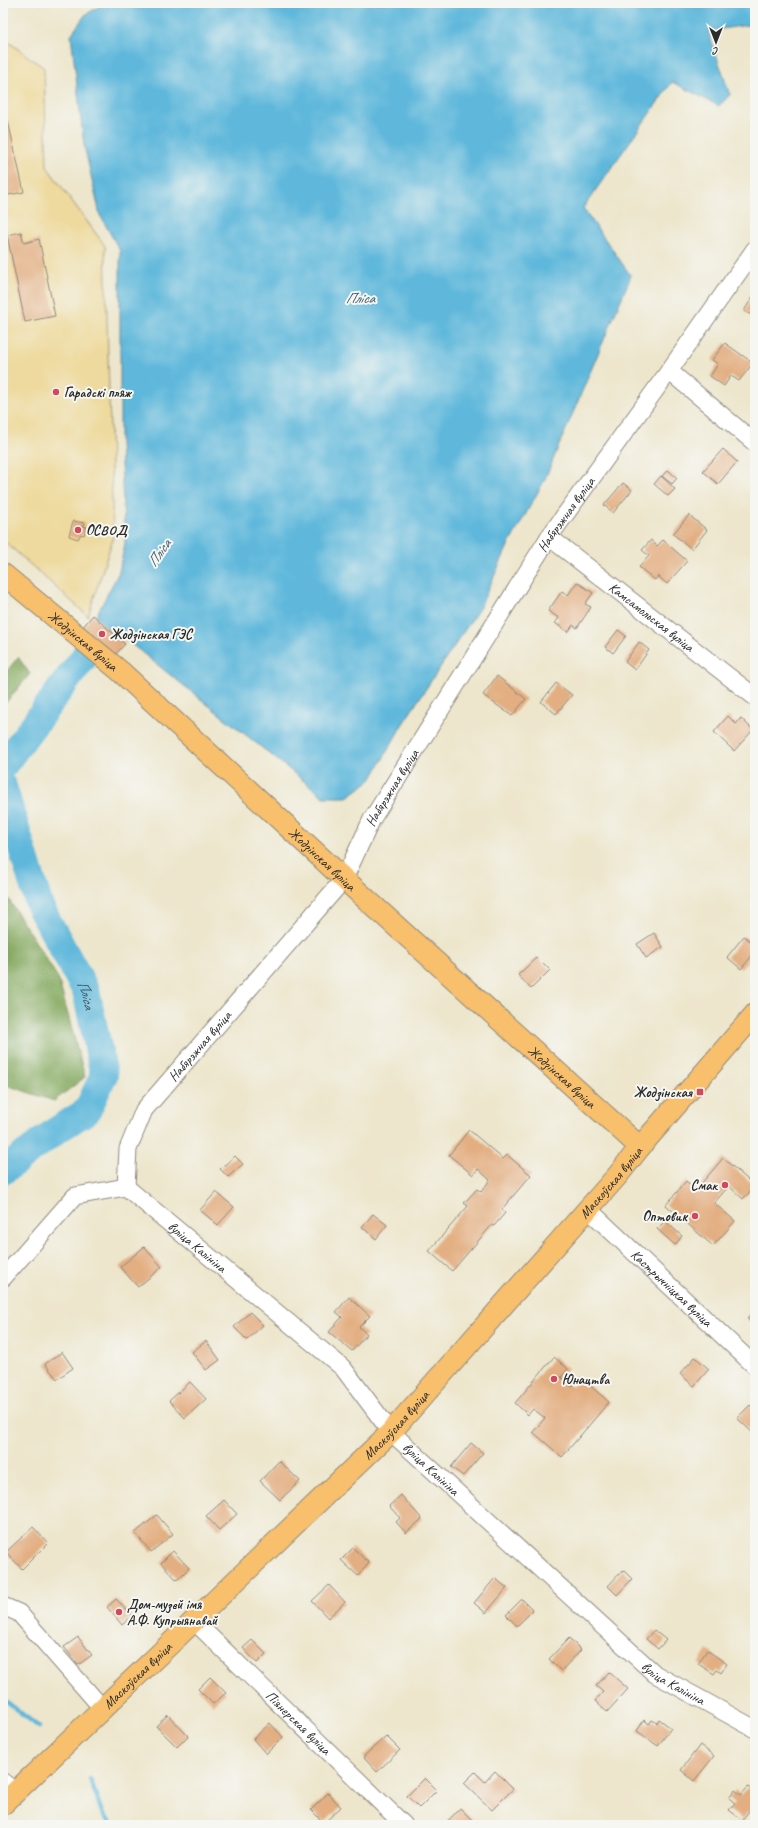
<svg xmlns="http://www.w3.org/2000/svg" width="758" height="1828" viewBox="0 0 758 1828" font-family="Caveat,sans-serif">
<rect width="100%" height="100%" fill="#f6f6f2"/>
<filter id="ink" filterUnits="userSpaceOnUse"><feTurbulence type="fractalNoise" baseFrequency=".025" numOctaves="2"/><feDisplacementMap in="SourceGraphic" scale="8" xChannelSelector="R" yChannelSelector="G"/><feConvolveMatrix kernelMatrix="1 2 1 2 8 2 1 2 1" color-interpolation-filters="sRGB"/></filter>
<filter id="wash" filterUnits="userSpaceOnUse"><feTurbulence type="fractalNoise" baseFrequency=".012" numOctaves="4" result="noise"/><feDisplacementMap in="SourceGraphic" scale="16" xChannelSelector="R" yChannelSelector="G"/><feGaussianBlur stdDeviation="0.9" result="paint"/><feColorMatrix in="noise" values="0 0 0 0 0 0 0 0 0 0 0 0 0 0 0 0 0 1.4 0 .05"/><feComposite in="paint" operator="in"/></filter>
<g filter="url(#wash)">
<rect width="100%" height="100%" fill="#ede6cc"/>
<g fill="#84a95e" stroke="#586a44">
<path d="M 18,657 L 30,674 L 3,706 L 3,676 Z"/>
<path d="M 3,890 L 58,978 L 85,1077 L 54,1101 L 3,1084 Z"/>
</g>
<path fill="#eeda9e" stroke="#8c8264" d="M 3,38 L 44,68 L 47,167 L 105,246 L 113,538 L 88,616 L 3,540 Z"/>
<path fill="#5eb8db" stroke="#447283" d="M 105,3 L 755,3 L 755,24 L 708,31 L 730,95 L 719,106 L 672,82 L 583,208 L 631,276 L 544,481 L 508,546 L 480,607 L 402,725 L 371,780 L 347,797 L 324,797 L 96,616 L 119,572 L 125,543 L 120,444 L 120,251 L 100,215 L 84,145 L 71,35 L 85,15 Z"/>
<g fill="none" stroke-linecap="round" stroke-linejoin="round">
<g stroke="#5eb8db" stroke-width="4.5">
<path d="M 3,1699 L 39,1727"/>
<path d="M 90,1779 L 103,1815 L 113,1825"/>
</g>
<g stroke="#5eb8db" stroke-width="28">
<path d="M 3,766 L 131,594"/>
<path id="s1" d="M 3,787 L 40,907 L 86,991 L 104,1075 L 87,1111 L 57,1130 L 3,1171"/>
</g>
</g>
<g id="blocks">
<g fill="#e3af82">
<path d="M 8,121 L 24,192 L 3,196 L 3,122 Z"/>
<path d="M 21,232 L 24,243 L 39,239 L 55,316 L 25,322 L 7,235 Z"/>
<path d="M 755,293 L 755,317 L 744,311 Z"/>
<path d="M 725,343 L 753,363 L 739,381 L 731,376 L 724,386 L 710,376 L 718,364 L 712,360 Z"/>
<path d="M 723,449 L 737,462 L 718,484 L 703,471 Z"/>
<path d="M 668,470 L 677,478 L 672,484 L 662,476 Z"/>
<path d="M 661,476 L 675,489 L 668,496 L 654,484 Z"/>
<path d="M 623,483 L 632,490 L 613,513 L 604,505 Z"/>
<path d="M 689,515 L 707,530 L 692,549 L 673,534 Z"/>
<path d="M 73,521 L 85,523 L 83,526 L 87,527 L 84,535 L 81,534 L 78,539 L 69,536 Z"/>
<path d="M 651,540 L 657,546 L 663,540 L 687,561 L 667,584 L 658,576 L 655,580 L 639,567 L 649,556 L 642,550 Z"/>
<path d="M 577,582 L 593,593 L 585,604 L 591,607 L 577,628 L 573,625 L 568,632 L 555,623 L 559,618 L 548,611 L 562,591 L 568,595 Z"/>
<path d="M 93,615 L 125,644 L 113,657 L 82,628 Z"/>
<path d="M 618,630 L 626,636 L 613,653 L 605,647 Z"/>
<path d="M 639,642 L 649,650 L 635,670 L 625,662 Z"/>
<path d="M 497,676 L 526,699 L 512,716 L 483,695 Z"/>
<path d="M 556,683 L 572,695 L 556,714 L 541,702 Z"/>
<path d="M 728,716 L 736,724 L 741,718 L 753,730 L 734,751 L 714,732 Z"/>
<path d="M 654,933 L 663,947 L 646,958 L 637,944 Z"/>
<path d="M 744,936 L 755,945 L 755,952 L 741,969 L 727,957 Z"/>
<path d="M 537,957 L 550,970 L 531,989 L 518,975 Z"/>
<path d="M 469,1130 L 503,1159 L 507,1155 L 531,1175 L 502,1209 L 505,1213 L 494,1226 L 492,1225 L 452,1271 L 429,1251 L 468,1206 L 464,1203 L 477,1189 L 481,1192 L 490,1180 L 478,1169 L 473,1175 L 449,1155 Z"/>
<path d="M 235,1156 L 243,1164 L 228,1177 L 220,1169 Z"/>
<path d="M 723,1158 L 755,1186 L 743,1199 L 729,1186 L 714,1203 L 735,1221 L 713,1246 L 666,1205 L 686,1181 L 696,1190 Z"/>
<path d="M 216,1192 L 234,1207 L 218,1225 L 200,1210 Z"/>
<path d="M 373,1214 L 387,1225 L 376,1239 L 362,1227 Z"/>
<path d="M 665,1221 L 682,1236 L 675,1245 L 657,1229 Z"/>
<path d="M 144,1247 L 162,1267 L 138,1287 L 120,1267 Z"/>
<path d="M 349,1297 L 370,1316 L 359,1327 L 367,1334 L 352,1351 L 329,1332 L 342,1317 L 336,1312 Z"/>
<path d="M 755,1310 L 755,1327 L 747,1318 Z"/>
<path d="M 250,1312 L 263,1325 L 247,1340 L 234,1327 Z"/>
<path d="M 206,1341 L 220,1360 L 206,1370 L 192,1352 Z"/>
<path d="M 62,1352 L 73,1368 L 57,1379 L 45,1364 Z"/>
<path d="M 554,1357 L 568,1369 L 561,1377 L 572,1387 L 580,1377 L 609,1402 L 562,1457 L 533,1432 L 545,1418 L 533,1409 L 528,1415 L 515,1403 Z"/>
<path d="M 695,1357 L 709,1369 L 694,1386 L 680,1374 Z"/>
<path d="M 190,1382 L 206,1399 L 185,1418 L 169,1401 Z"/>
<path d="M 750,1405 L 755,1410 L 755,1435 L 737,1418 Z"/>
<path d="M 471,1443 L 483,1453 L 463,1476 L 451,1467 Z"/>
<path d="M 279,1461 L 300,1481 L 280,1500 L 260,1481 Z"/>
<path d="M 401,1495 L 422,1519 L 406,1533 L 396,1522 L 400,1518 L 389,1506 Z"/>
<path d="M 224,1500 L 237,1514 L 219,1530 L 206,1516 Z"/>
<path d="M 157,1515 L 173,1534 L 151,1552 L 135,1533 Z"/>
<path d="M 33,1527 L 48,1543 L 22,1569 L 6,1552 Z"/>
<path d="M 353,1548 L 369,1563 L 358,1576 L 341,1560 Z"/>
<path d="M 173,1551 L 189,1568 L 177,1580 L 161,1563 Z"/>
<path d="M 623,1570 L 632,1579 L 617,1595 L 608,1586 Z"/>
<path d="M 495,1578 L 507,1588 L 486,1613 L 474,1603 Z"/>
<path d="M 329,1585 L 345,1602 L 328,1618 L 312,1601 Z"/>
<path d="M 116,1599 L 132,1616 L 122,1625 L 107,1607 Z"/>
<path d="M 522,1599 L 533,1610 L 517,1626 L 506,1615 Z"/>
<path d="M 654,1630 L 666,1640 L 658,1649 L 646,1639 Z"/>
<path d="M 78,1637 L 92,1655 L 78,1665 L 64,1647 Z"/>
<path d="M 569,1638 L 581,1650 L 561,1671 L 549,1659 Z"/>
<path d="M 252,1640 L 266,1654 L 257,1663 L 243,1648 Z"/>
<path d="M 707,1650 L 727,1664 L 721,1673 L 717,1670 L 714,1674 L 698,1664 Z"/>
<path d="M 609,1672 L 628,1689 L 607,1712 L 595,1701 L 603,1692 L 596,1686 Z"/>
<path d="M 210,1677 L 226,1693 L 213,1704 L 198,1689 Z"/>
<path d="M 168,1715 L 188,1736 L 177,1747 L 156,1726 Z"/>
<path d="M 659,1719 L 671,1728 L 658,1746 L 637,1731 L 644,1720 L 649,1724 L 652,1720 L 657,1723 Z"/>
<path d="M 270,1723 L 283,1737 L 266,1754 L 253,1739 Z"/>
<path d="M 386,1736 L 400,1750 L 377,1772 L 363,1757 Z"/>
<path d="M 700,1745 L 714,1756 L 694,1781 L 681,1770 Z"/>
<path d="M 495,1771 L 513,1789 L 492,1810 L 464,1783 L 475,1772 L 485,1782 Z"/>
<path d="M 425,1778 L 437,1790 L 419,1808 L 407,1796 Z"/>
<path d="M 748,1787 L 755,1792 L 755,1803 L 742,1820 L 729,1810 L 735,1803 L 729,1798 L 735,1790 L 741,1795 Z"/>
<path d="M 328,1793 L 341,1807 L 324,1823 L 311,1810 Z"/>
<path d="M 460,1808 L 473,1821 L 469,1825 L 444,1825 Z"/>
</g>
</g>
</g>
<g filter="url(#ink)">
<use href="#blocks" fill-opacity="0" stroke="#8c887c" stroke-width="1"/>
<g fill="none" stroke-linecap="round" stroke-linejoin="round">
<defs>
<g id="minor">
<path d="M 669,371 L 755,443"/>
<path id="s2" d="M 549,537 L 755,697"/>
<path id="s3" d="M 126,1187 L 343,1368 L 391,1432 L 655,1674 L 755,1729"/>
<path id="s4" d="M 588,1209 L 755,1366"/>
<path id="s5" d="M 3,1278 L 75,1196 L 126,1187 L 128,1149 L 144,1110 L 344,879 L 372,819 L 549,537 L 669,371 L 755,249"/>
<path d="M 3,1606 L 19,1613 L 103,1709"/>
<path id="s6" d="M 193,1620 L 404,1825"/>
<path d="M 3,1782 L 16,1792"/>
</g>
<g id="major">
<path id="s7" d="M 3,574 L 120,671 L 344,879 L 640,1147"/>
<path id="s8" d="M 3,1804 L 391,1432 L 618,1175 L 640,1147 L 755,1014"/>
</g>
</defs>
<use href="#minor" stroke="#8c887c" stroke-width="19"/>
<use href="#major" stroke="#8c887c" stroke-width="23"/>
<use href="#minor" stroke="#fff" stroke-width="17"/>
<use href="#major" stroke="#f8bf6c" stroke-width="21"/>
</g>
</g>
<g fill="#d1495b" stroke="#f6f6f2" stroke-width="1.5">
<circle cx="56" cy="392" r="4"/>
<circle cx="78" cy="530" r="4"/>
<circle cx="102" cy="634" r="4"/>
<rect x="696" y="1088" width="8" height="8" rx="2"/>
<circle cx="725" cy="1185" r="4"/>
<circle cx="695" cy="1216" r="4"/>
<circle cx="554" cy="1379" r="4"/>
<circle cx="119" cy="1612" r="4"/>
</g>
<g text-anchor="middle" stroke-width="4" stroke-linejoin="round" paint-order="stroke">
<g font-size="14" font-weight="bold" fill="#2b2b2b" stroke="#f6f6f2" text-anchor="start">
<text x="64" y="397">Гарадскі пляж</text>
<text x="86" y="535">ОСВОД</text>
<text x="110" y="639">Жодзінская ГЭС</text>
<text x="692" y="1097" text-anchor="end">Жодзінская</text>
<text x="717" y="1190" text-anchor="end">Смак</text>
<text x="687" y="1221" text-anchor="end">Оптовик</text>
<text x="562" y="1384">Юнацтва</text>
<text x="127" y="1609">Дом-музей імя<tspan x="127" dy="16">А.Ф. Купрыянавай</tspan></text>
</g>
<g font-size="14" fill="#2b2b2b" stroke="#f6f6f2">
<text dy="5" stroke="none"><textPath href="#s5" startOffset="974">Набярэжная вуліца</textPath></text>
<text dy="5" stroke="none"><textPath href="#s2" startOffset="130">Камсамольская вуліца</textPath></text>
<text dy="5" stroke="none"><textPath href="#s7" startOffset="104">Жодзінская вуліца</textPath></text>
<text dy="5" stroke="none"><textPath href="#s5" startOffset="650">Набярэжная вуліца</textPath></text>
<text dy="5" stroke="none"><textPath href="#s7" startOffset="428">Жодзінская вуліца</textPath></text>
<text dy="5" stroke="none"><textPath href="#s5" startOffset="326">Набярэжная вуліца</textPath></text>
<text dy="5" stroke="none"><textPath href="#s7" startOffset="752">Жодзінская вуліца</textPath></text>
<text dy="5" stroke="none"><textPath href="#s8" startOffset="870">Маскоўская вуліца</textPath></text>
<text dy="5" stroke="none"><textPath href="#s3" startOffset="93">вуліца Калініна</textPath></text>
<text dy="5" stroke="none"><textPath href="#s4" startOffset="115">Кастрычніцкая вуліца</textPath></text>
<text dy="5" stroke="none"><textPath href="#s8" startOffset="546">Маскоўская вуліца</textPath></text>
<text dy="5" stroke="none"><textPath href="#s3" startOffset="417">вуліца Калініна</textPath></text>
<text dy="5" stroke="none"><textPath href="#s8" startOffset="186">Маскоўская вуліца</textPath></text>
<text dy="5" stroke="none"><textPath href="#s3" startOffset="741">вуліца Калініна</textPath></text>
<text dy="5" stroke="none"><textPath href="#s6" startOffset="147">Піянерская вуліца</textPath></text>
</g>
<g font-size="15" font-style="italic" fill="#3d5c69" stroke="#f6f6f2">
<text x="360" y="303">Пліса</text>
<text transform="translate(159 553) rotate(-55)" y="5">Пліса</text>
<text dy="5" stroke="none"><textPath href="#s1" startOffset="225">Пліса</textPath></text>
</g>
</g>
<rect width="758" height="1828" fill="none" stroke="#f6f6f2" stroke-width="16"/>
<g transform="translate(716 42) rotate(180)" stroke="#f6f6f2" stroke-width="3" paint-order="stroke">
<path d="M0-3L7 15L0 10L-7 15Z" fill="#2b2b2b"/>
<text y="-6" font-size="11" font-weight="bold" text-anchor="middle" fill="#2b2b2b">С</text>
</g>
</svg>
